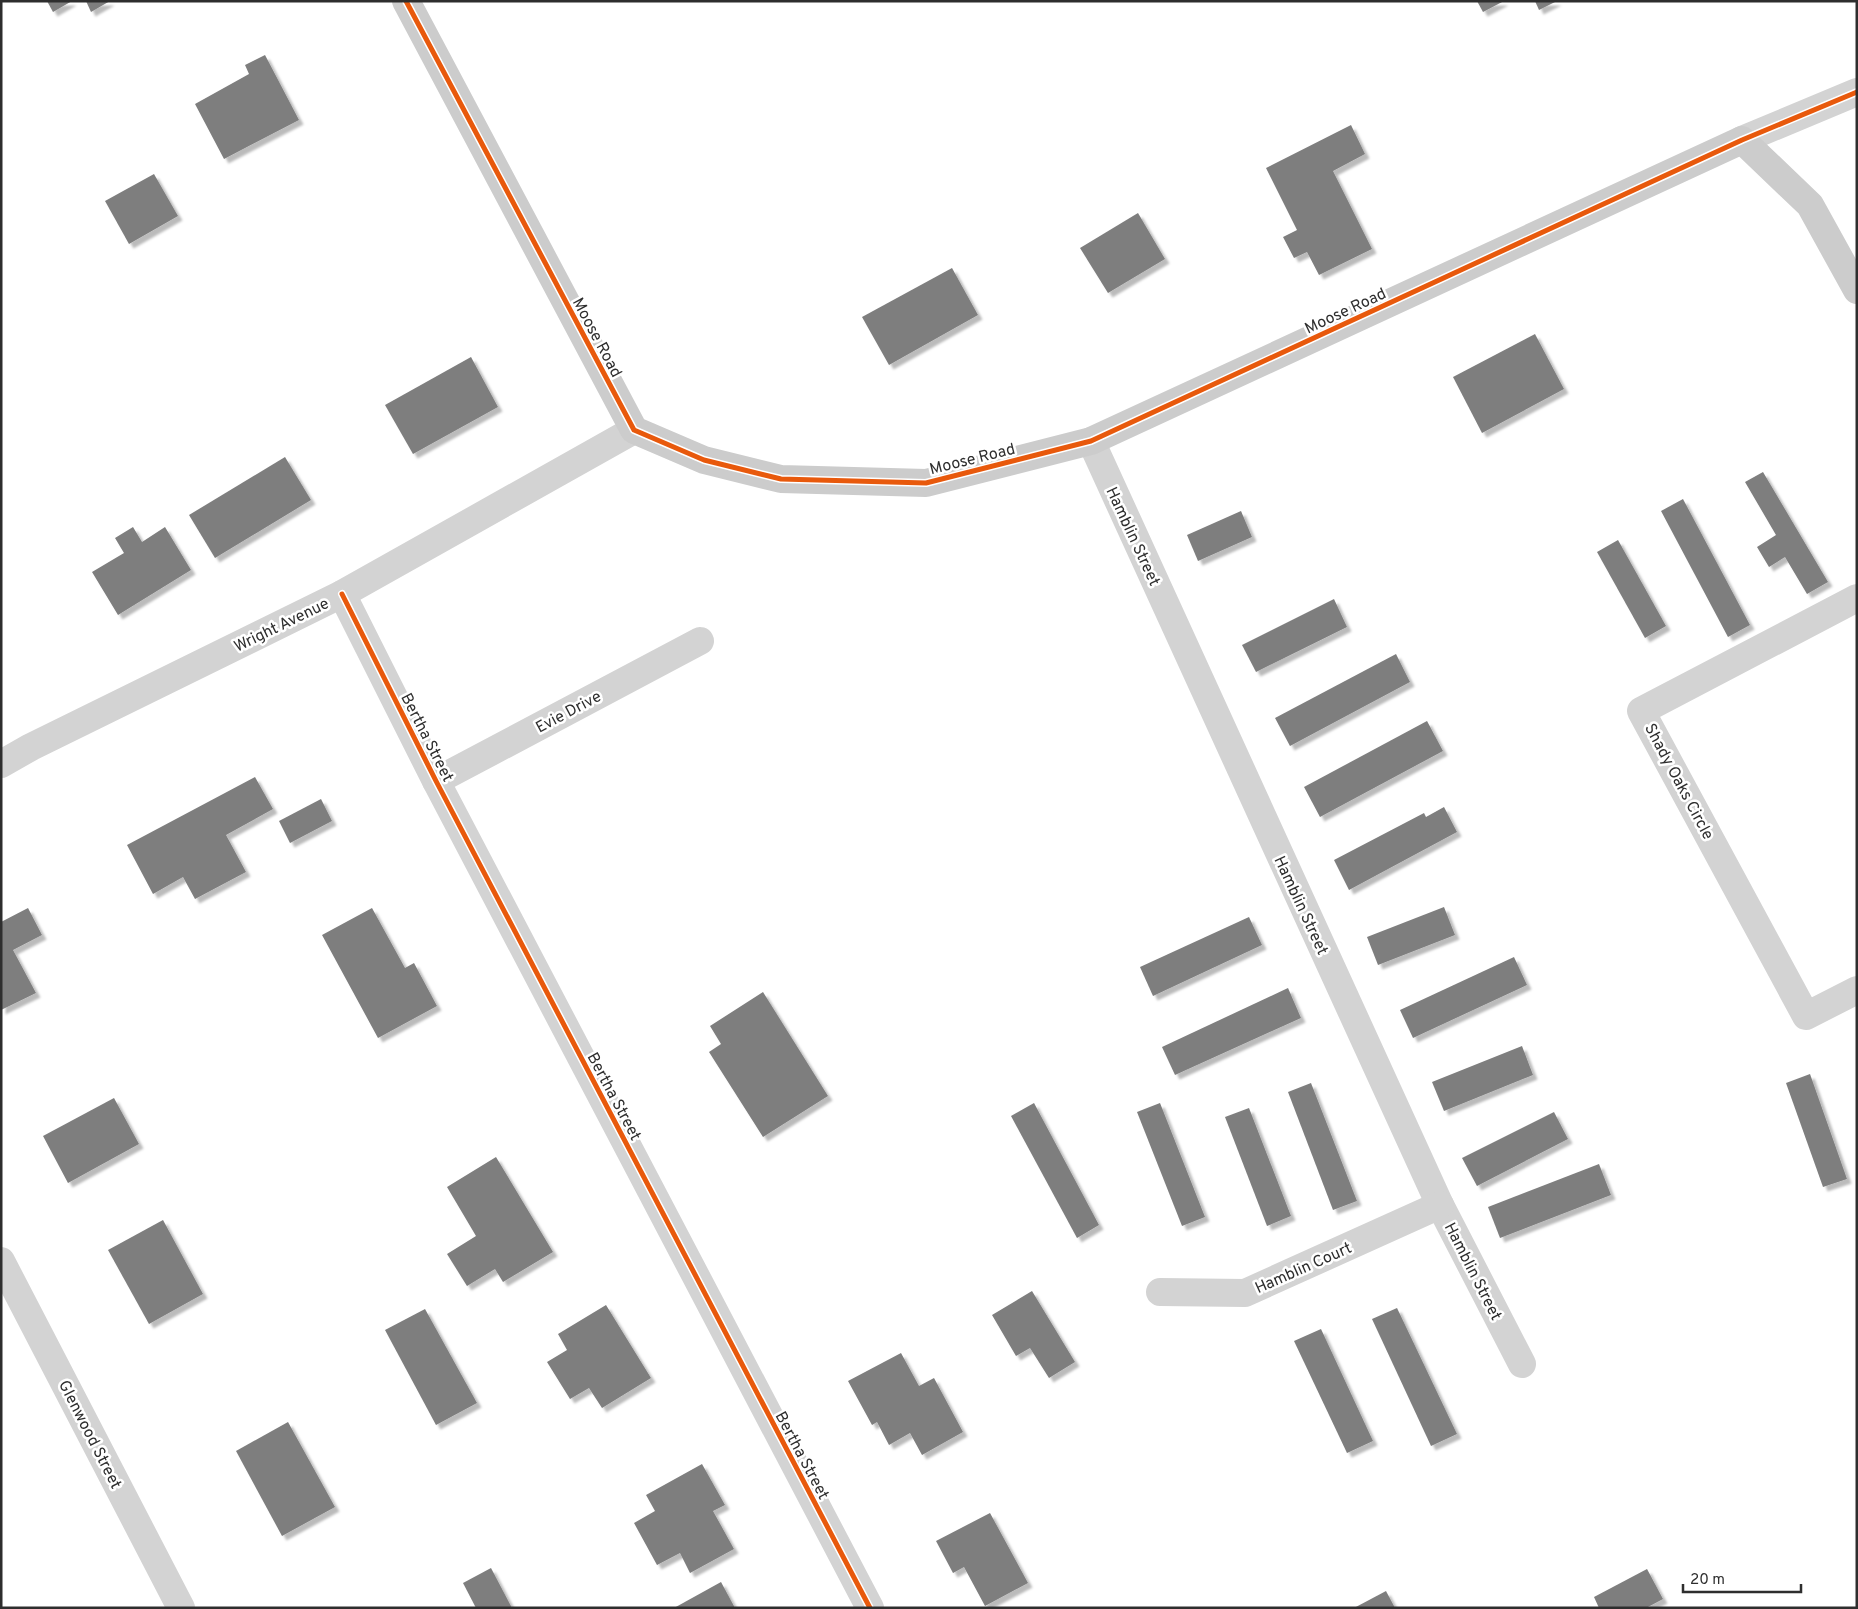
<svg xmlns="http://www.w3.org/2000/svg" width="1858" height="1609" viewBox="0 0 1858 1609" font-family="Overpass,sans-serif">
<defs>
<filter id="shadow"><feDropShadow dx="4.5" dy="4.5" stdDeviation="1" flood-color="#0004"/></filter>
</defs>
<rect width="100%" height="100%" fill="#fff"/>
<g fill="#7e7e7e" filter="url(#shadow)">
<path d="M 47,1 L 72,1 L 53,12 Z"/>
<path d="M 86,1 L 110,1 L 91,12 Z"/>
<path d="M 1477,1 L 1504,1 L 1483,12 Z"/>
<path d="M 1535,1 L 1557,1 L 1539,10 Z"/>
<path d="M 265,55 L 299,120 L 224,159 L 195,104 L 249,74 L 245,65 Z"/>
<path d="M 1351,125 L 1365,154 L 1333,171 L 1372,249 L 1319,275 L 1307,252 L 1294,258 L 1283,237 L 1297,230 L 1266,168 Z"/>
<path d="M 154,174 L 178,216 L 129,244 L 105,201 Z"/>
<path d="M 1138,213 L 1165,259 L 1108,293 L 1080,248 Z"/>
<path d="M 952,268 L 978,315 L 889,365 L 862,317 Z"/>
<path d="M 1535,334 L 1564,389 L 1482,433 L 1453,377 Z"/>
<path d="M 471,357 L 498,407 L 413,454 L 385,405 Z"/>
<path d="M 285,457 L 311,500 L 215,558 L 189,515 Z"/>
<path d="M 1763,472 L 1828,582 L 1807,594 L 1785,557 L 1769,567 L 1757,547 L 1776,535 L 1745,482 Z"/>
<path d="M 1683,499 L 1750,625 L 1728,637 L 1661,511 Z"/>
<path d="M 1241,511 L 1252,537 L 1198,561 L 1187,535 Z"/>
<path d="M 133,527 L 142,542 L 165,527 L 191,570 L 118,615 L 92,572 L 124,553 L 115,538 Z"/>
<path d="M 1618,540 L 1666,626 L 1645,638 L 1597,552 Z"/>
<path d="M 1334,599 L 1347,627 L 1256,672 L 1242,645 Z"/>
<path d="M 1396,654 L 1410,682 L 1290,746 L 1275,718 Z"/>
<path d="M 1427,721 L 1443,751 L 1320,817 L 1304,787 Z"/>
<path d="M 255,777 L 273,809 L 226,835 L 246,872 L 195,899 L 183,877 L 153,894 L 127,845 Z"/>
<path d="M 321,799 L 332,821 L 290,843 L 279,821 Z"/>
<path d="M 1444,807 L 1457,832 L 1349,890 L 1334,860 L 1424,813 L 1426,817 Z"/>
<path d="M 1444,907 L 1455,935 L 1378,965 L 1367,937 Z"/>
<path d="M 28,908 L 42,935 L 13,950 L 36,993 L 1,1010 L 1,922 Z"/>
<path d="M 372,908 L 405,968 L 414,963 L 437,1006 L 378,1038 L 322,935 Z"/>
<path d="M 1249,917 L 1262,945 L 1153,996 L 1140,967 Z"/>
<path d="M 1514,957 L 1527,985 L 1413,1038 L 1400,1010 Z"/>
<path d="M 1288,988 L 1301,1018 L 1175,1075 L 1162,1047 Z"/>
<path d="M 763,992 L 828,1096 L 763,1137 L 709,1052 L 721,1044 L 710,1026 Z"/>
<path d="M 1522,1046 L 1533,1075 L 1444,1111 L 1432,1082 Z"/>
<path d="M 1810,1074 L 1847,1179 L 1823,1187 L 1786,1083 Z"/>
<path d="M 1311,1083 L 1357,1201 L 1333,1210 L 1288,1092 Z"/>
<path d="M 114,1098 L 139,1144 L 68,1183 L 43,1136 Z"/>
<path d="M 1034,1103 L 1099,1225 L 1077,1238 L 1011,1116 Z"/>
<path d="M 1160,1103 L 1205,1217 L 1182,1226 L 1137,1112 Z"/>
<path d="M 1249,1108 L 1291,1216 L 1267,1226 L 1225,1117 Z"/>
<path d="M 1554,1112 L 1568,1139 L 1477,1186 L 1462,1158 Z"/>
<path d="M 496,1157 L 553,1252 L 503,1282 L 495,1269 L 467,1286 L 447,1254 L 476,1236 L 447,1187 Z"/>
<path d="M 1599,1164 L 1611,1195 L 1500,1238 L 1488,1207 Z"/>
<path d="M 163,1220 L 203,1294 L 149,1324 L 108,1250 Z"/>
<path d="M 1032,1291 L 1075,1362 L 1049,1378 L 1030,1348 L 1016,1356 L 992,1315 Z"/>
<path d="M 606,1305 L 651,1378 L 602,1408 L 589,1388 L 570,1399 L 547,1362 L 567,1350 L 558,1334 Z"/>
<path d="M 1397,1308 L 1457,1434 L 1431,1446 L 1372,1319 Z"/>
<path d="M 425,1309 L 477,1403 L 436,1425 L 385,1330 Z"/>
<path d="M 1321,1329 L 1373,1441 L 1347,1453 L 1294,1341 Z"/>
<path d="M 901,1353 L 919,1386 L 934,1378 L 963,1432 L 922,1455 L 910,1433 L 889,1445 L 877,1422 L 872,1425 L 848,1381 Z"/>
<path d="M 288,1422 L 335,1507 L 282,1536 L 236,1451 Z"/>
<path d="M 702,1464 L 725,1505 L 713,1511 L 734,1549 L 690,1573 L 680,1553 L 657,1565 L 634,1523 L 655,1511 L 646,1495 Z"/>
<path d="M 990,1513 L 1028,1583 L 985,1606 L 964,1567 L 953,1573 L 936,1541 Z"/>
<path d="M 491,1568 L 512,1608 L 476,1608 L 463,1583 Z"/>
<path d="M 1647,1569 L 1663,1599 L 1646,1608 L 1599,1608 L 1594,1597 Z"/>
<path d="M 721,1582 L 735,1608 L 674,1608 Z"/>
<path d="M 1386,1591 L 1395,1608 L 1354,1608 Z"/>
</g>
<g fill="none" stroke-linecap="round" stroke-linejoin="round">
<g stroke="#d3d3d3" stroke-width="28">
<path d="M 1742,140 L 1857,92"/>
<path d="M 1091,441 L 1440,1205 L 1522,1364"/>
<path d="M 342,594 L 436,781 L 870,1608"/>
<path d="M 1857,598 L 1641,711 L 1806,1016 L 1857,990"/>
<path d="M 1,764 L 31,747 L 342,594 L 634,430"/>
<path d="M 436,781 L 700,641"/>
<path d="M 1,1261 L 181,1608"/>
<path d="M 1160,1292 L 1245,1293 L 1440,1205"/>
</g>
<path stroke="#ccc" stroke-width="28" d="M 406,1 L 634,430 L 704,460 L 781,479 L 926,483 L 1091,441 L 1742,140 L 1810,205 L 1857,290"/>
<defs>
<g id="cycleway">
<path d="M 406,1 L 634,430 L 704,460 L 781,479 L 926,483 L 1091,441 L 1742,140 L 1857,92"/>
<path d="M 342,594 L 436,781 L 870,1608"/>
</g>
</defs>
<use href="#cycleway" stroke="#fff" stroke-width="8"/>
<use href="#cycleway" stroke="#e8590c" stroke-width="5"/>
</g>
<g text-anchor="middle" stroke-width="5" stroke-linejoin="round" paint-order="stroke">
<g font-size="16" fill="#2e2e2e" stroke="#fff">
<text transform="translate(1345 310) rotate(-25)" y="6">Moose Road</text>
<text transform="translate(598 337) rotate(62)" y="6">Moose Road</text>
<text transform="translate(972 458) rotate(-14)" y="6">Moose Road</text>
<text transform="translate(1134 536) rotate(65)" y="6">Hamblin Street</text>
<text transform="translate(281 624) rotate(-26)" y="6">Wright Avenue</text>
<text transform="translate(568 711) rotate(-28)" y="6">Evie Drive</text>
<text transform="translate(428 737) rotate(63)" y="6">Bertha Street</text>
<text transform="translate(1680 781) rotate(62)" y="6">Shady Oaks Circle</text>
<text transform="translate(1302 905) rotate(65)" y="6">Hamblin Street</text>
<text transform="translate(615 1096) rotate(62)" y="6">Bertha Street</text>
<text transform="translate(1303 1267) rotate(-24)" y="6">Hamblin Court</text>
<text transform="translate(1474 1271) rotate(63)" y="6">Hamblin Street</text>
<text transform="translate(91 1434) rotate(63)" y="6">Glenwood Street</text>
<text transform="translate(803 1455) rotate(62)" y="6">Bertha Street</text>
</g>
</g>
<rect width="1858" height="1609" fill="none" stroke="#2e2e2e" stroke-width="5"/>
<path d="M1683 1584v8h118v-8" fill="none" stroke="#2e2e2e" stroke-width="2.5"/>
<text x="1690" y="1584" font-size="15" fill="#2e2e2e" stroke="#ffffff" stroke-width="4" paint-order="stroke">20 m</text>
</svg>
